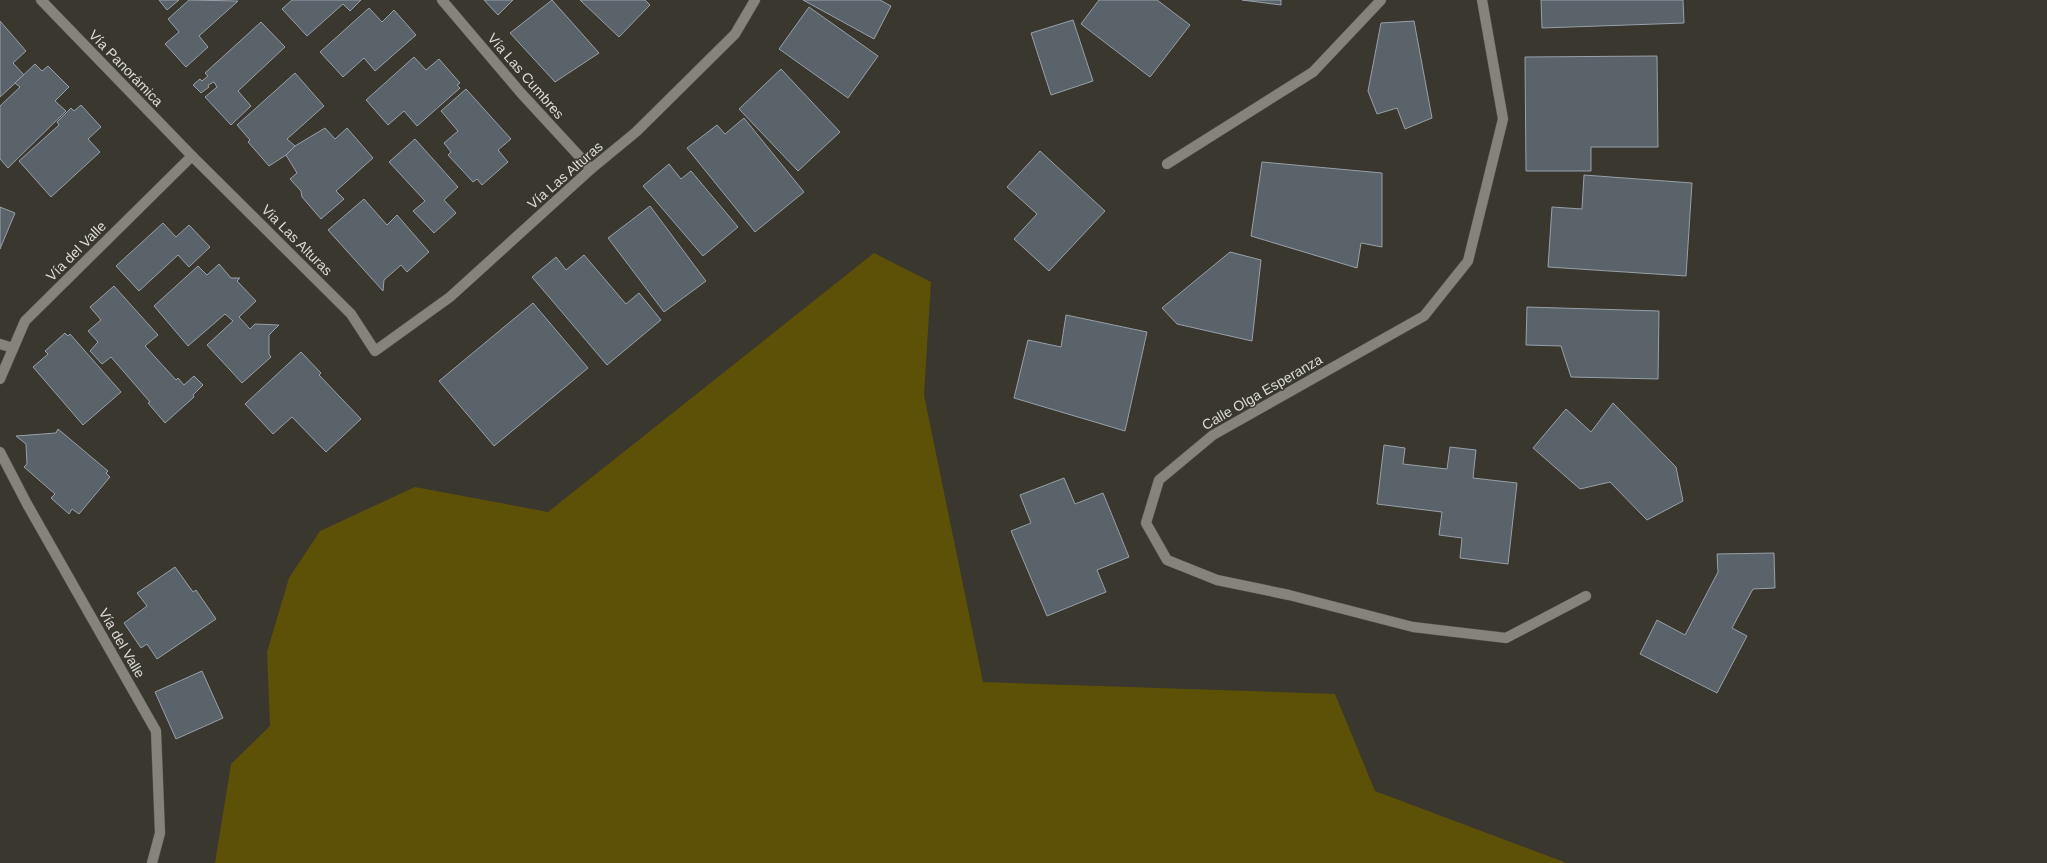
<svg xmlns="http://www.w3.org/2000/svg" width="2047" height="863" viewBox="0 0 2047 863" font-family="Helvetica,sans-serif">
<rect width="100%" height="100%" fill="#39372e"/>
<path fill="#5d5007" d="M 874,253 L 931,282 L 924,395 L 983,682 L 1335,694 L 1375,791 L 1567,863 L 215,863 L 231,764 L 270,726 L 267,652 L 289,578 L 320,531 L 415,487 L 548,512 Z"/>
<g fill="#5a626a" stroke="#98a0a9">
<path d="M 159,0 L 179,0 L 167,10 Z"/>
<path d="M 189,0 L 238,1 L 199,36 L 208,47 L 186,67 L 165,44 L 179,32 L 168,19 Z"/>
<path d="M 292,0 L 361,0 L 350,11 L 343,4 L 307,36 L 282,9 Z"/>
<path d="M 484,0 L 513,0 L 498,15 Z"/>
<path d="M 552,0 L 599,53 L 555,82 L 510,33 Z"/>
<path d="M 580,0 L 645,0 L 650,5 L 619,37 Z"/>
<path d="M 803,0 L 880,0 L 891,6 L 874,39 Z"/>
<path d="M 1099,0 L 1157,0 L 1190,25 L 1150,77 L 1081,24 Z"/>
<path d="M 1242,0 L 1281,0 L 1281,5 Z"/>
<path d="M 1541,0 L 1683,0 L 1684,23 L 1542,28 Z"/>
<path d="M 809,7 L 878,56 L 848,98 L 779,49 Z"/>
<path d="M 369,8 L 382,22 L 394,10 L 416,35 L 375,71 L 364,58 L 343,77 L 320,52 Z"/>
<path d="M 1073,20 L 1093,81 L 1051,95 L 1031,33 Z"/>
<path d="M 0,21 L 26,51 L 13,63 L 24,75 L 0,97 Z"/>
<path d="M 1414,21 L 1432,118 L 1405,129 L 1397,108 L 1377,114 L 1368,91 L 1381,23 Z"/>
<path d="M 261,22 L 285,47 L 238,91 L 251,106 L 231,125 L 205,97 L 217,87 L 214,82 L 208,85 L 209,87 L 201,93 L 193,85 L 200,79 L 202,81 L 208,76 L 205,73 Z"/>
<path d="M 1657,56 L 1658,147 L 1591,147 L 1591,171 L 1526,171 L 1525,57 Z"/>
<path d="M 414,57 L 426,70 L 439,59 L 460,83 L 457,85 L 460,88 L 417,126 L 404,111 L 388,125 L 366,100 Z"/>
<path d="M 35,64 L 42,71 L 48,66 L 69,87 L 55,101 L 66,111 L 8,168 L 0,159 L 0,106 L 20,87 L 15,83 Z"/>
<path d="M 781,69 L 840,132 L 798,171 L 739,109 Z"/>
<path d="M 295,73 L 324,106 L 287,139 L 295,146 L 286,155 L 269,166 L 248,142 L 250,140 L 237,125 Z"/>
<path d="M 466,89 L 511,139 L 498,150 L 508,162 L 482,185 L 477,179 L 473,182 L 448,155 L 451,152 L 444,143 L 458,131 L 441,111 Z"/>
<path d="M 81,105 L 101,127 L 88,139 L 100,152 L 51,197 L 19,161 L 59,125 L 57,122 L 71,108 L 74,111 Z"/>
<path d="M 744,118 L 804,192 L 755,232 L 687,148 L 717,125 L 725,134 Z"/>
<path d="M 325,128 L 335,139 L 347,128 L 373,158 L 336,191 L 344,199 L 321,219 L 302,197 L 301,191 L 290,179 L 297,173 L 286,155 L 295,146 Z"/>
<path d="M 415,139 L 458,187 L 444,200 L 456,213 L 434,233 L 413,211 L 425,201 L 389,162 Z"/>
<path d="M 1040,151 L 1105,211 L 1049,271 L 1014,239 L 1037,214 L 1007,187 Z"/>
<path d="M 1262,162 L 1382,173 L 1382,247 L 1361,243 L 1357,268 L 1251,236 Z"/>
<path d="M 669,164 L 681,179 L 691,171 L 738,227 L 703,256 L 643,186 Z"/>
<path d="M 1584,175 L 1692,183 L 1686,276 L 1548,267 L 1552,207 L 1582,209 Z"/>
<path d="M 364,199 L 387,225 L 397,215 L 429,252 L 407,272 L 401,265 L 384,280 L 383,291 L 328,230 Z"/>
<path d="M 650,206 L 706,281 L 664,312 L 608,238 Z"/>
<path d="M 0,207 L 15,213 L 0,249 Z"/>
<path d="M 163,223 L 176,237 L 189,225 L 210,247 L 189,267 L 178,255 L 139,291 L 116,266 Z"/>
<path d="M 1230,252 L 1261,260 L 1252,341 L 1177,324 L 1162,308 Z"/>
<path d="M 584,255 L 626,304 L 639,293 L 661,320 L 607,365 L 532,277 L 556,257 L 566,270 Z"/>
<path d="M 219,264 L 231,278 L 240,278 L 237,281 L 256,301 L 239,317 L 250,329 L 255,324 L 279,325 L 269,335 L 269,354 L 271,357 L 242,383 L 207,345 L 233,321 L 225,314 L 188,346 L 154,306 L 198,266 L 207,275 Z"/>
<path d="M 114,286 L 158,335 L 145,346 L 176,380 L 178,378 L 184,385 L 194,376 L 203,385 L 193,395 L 194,397 L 165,423 L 148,403 L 150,402 L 111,357 L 102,364 L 90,351 L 98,342 L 88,331 L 101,320 L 90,307 Z"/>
<path d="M 533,303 L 588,368 L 494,446 L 439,381 Z"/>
<path d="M 1527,307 L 1659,311 L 1658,379 L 1571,377 L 1561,346 L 1526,345 Z"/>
<path d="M 1066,315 L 1147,332 L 1125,431 L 1014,398 L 1028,340 L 1061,347 Z"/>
<path d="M 65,333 L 68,336 L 70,334 L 121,392 L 83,425 L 33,367 L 48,354 L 45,351 Z"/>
<path d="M 301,352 L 321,373 L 319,375 L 361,419 L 326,452 L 292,417 L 273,434 L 245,404 Z"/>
<path d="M 1613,403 L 1676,467 L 1683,501 L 1647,520 L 1610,482 L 1580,489 L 1533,448 L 1566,409 L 1591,432 Z"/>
<path d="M 58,429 L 108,471 L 106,473 L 110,477 L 79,514 L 72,509 L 69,514 L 51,498 L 55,494 L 24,467 L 27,464 L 26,444 L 16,436 L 56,433 Z"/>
<path d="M 1384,445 L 1405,448 L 1403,464 L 1447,469 L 1450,447 L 1476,450 L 1473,478 L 1517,483 L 1508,564 L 1460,558 L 1462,538 L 1439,535 L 1442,512 L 1377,504 Z"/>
<path d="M 1064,478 L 1075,504 L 1103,493 L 1129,557 L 1097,570 L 1106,592 L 1047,616 L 1011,531 L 1031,523 L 1020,495 Z"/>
<path d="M 1774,553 L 1775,588 L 1753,589 L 1732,628 L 1747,636 L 1717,693 L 1640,654 L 1657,620 L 1685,635 L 1718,572 L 1717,554 Z"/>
<path d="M 175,567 L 193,592 L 196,590 L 216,619 L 157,659 L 147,644 L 141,648 L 124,623 L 147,606 L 137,593 Z"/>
<path d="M 202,671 L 223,718 L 176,739 L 155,692 Z"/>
</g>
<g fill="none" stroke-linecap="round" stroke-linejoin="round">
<defs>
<g id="street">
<path d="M 41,0 L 192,156 L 351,314 L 375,351 L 450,297 L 591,169 L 636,132 L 735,34 L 755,0"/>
<path d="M 442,0 L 521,93 L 591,169"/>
<path d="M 1482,0 L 1503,119 L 1468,261 L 1424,316 L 1213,435 L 1159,480 L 1146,523 L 1167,560 L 1217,580 L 1289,595 L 1413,627 L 1506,638 L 1586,596"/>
<path d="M 1167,164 L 1313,72 L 1381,0"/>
<path d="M 0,344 L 13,348"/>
<path d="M 0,379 L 25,321 L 192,156"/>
<path d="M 0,452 L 27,504 L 156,731 L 160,833 L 152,863"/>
</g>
</defs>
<use href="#street" stroke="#55534c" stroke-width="11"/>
<use href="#street" stroke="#86847a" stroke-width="10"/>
</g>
<g text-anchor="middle" stroke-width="3" stroke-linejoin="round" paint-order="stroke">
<g font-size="14" fill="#deddd7" stroke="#39372e">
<text transform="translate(126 68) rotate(46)" y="5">Vía Panorámica</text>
<text transform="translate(526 76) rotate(49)" y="5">Vía Las Cumbres</text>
<text transform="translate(565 175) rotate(-41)" y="5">Vía Las Alturas</text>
<text transform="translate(297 240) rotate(45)" y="5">Via Las Alturas</text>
<text transform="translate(76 251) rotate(-45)" y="5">Vía del Valle</text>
<text transform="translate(1262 392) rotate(-30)" y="5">Calle Olga Esperanza</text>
<text transform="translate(122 643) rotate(60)" y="5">Vía del Valle</text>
</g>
</g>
</svg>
